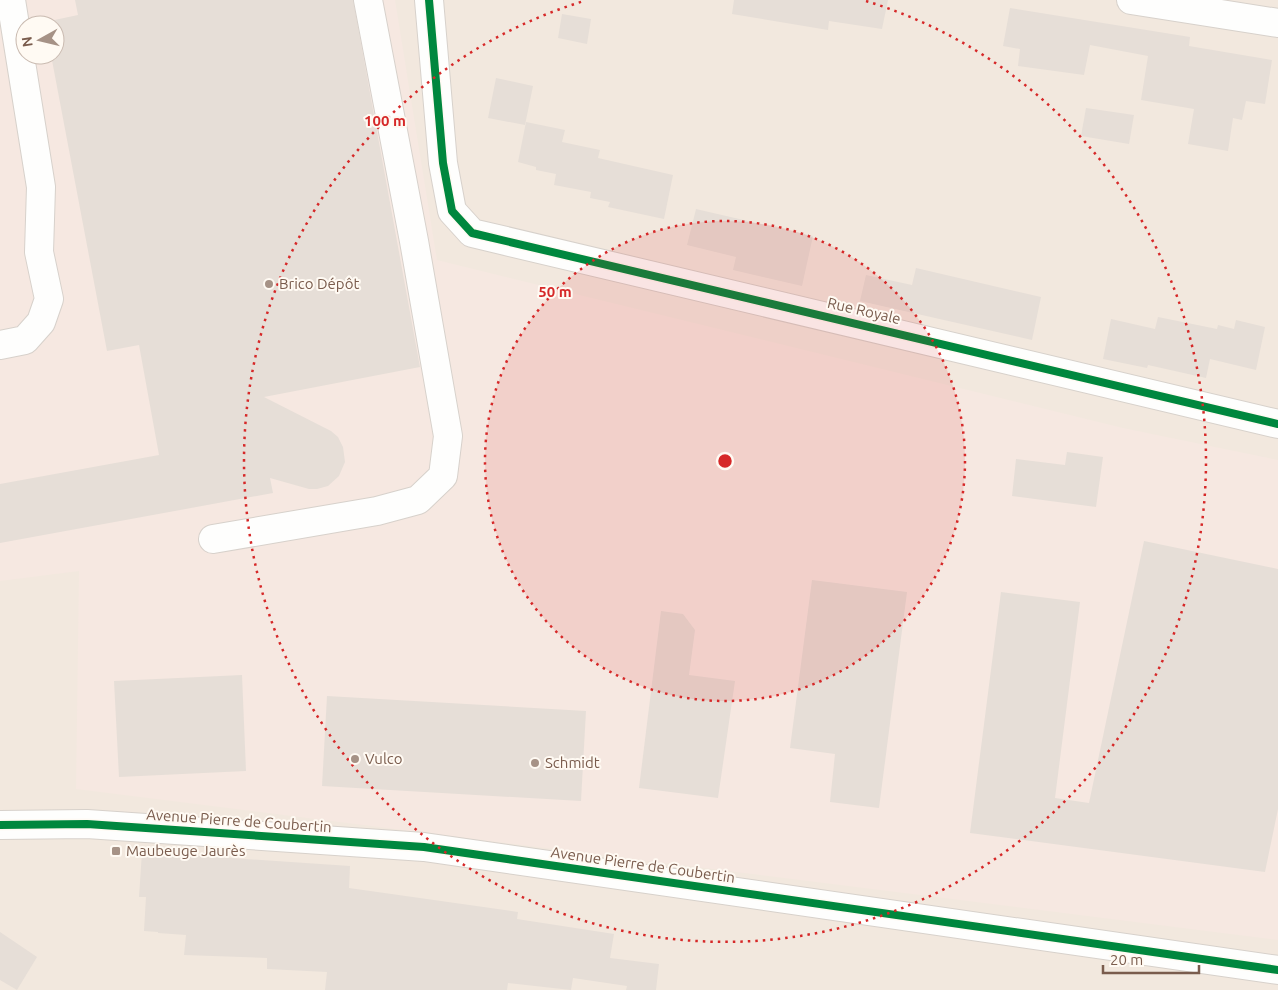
<svg xmlns="http://www.w3.org/2000/svg" width="1278" height="990" viewBox="0 0 1278 990" font-family="Ubuntu,sans-serif">
<rect width="100%" height="100%" fill="#f9f5f0"/>
<path fill="#f2e8de" fill-rule="evenodd" d="M 0,0 L 1278,0 L 1278,990 L 0,990 ZM 25,25 L 55,25 L 55,55 L 25,55 Z"/>
<path fill="#f6e8e1" fill-rule="evenodd" d="M 0,0 L 395,0 L 437,260 L 1123,428 L 1278,460 L 1278,940 L 76,789 L 79,571 L 0,581 ZM 25,25 L 55,25 L 55,55 L 25,55 Z"/>
<g fill="#e6ded7">
<path d="M 75,0 L 353,0 L 420,367 L 264,397 L 331,431 L 338,437 L 343,447 L 345,462 L 339,476 L 328,486 L 317,489 L 309,489 L 270,478 L 273,493 L 0,543 L 0,484 L 159,455 L 139,345 L 107,351 L 51,55 L 55,55 L 55,25 L 46,25 L 45,22 L 78,15 Z"/>
<path d="M 734,0 L 888,0 L 882,29 L 829,21 L 828,30 L 732,14 Z"/>
<path d="M 1010,8 L 1190,37 L 1189,46 L 1272,60 L 1265,104 L 1246,101 L 1242,120 L 1233,118 L 1228,151 L 1188,144 L 1194,109 L 1141,100 L 1148,56 L 1090,45 L 1084,75 L 1018,66 L 1020,49 L 1003,46 Z"/>
<path d="M 562,14 L 591,19 L 587,44 L 558,38 Z"/>
<path d="M 496,78 L 533,86 L 525,125 L 488,118 Z"/>
<path d="M 1086,108 L 1134,115 L 1129,144 L 1081,136 Z"/>
<path d="M 526,122 L 565,130 L 562,142 L 600,150 L 598,158 L 673,175 L 664,219 L 608,207 L 610,202 L 590,198 L 591,192 L 554,185 L 556,174 L 536,170 L 536,167 L 518,162 Z"/>
<path d="M 696,209 L 813,236 L 802,286 L 733,270 L 736,257 L 687,245 Z"/>
<path d="M 916,268 L 1041,297 L 1032,340 L 860,301 L 866,275 L 912,285 Z"/>
<path d="M 1158,317 L 1217,329 L 1218,325 L 1234,329 L 1236,320 L 1265,327 L 1256,370 L 1210,359 L 1206,378 L 1148,365 L 1147,368 L 1103,359 L 1111,319 L 1155,329 Z"/>
<path d="M 1067,452 L 1103,457 L 1096,507 L 1012,496 L 1016,459 L 1065,465 Z"/>
<path d="M 1144,541 L 1278,569 L 1278,809 L 1265,872 L 970,833 L 1001,592 L 1080,602 L 1055,798 L 1089,803 Z"/>
<path d="M 812,580 L 907,592 L 879,808 L 830,802 L 835,754 L 790,748 Z"/>
<path d="M 661,611 L 683,614 L 695,630 L 689,675 L 735,681 L 718,798 L 639,788 Z"/>
<path d="M 242,675 L 246,771 L 119,777 L 114,681 Z"/>
<path d="M 327,696 L 586,711 L 581,801 L 322,786 Z"/>
<path d="M 142,852 L 350,866 L 349,888 L 518,912 L 517,919 L 614,934 L 610,958 L 659,964 L 656,990 L 626,990 L 627,986 L 573,978 L 571,990 L 508,983 L 507,990 L 325,990 L 327,972 L 267,969 L 267,958 L 184,955 L 186,935 L 158,933 L 158,932 L 144,931 L 146,897 L 139,897 Z"/>
<path d="M 0,932 L 37,957 L 17,990 L 0,980 Z"/>
</g>
<g fill="none" stroke-linecap="round" stroke-linejoin="round">
<defs>
<g id="minor">
<path d="M 429,0 L 443,163 L 452,211 L 472,233 L 1278,424"/>
<path d="M 1131,0 L 1278,23"/>
<path d="M 0,345 L 25,340 L 41,322 L 49,299 L 39,252 L 41,187 L 11,0"/>
<path d="M 213,539 L 377,511 L 418,500 L 443,476 L 448,436 L 414,241 L 368,0"/>
<path d="M 0,825 L 87,824 L 424,847 L 1278,970"/>
</g>
</defs>
<use href="#minor" stroke="#d7d1cb" stroke-width="30"/>
<use href="#minor" stroke="#fefefd" stroke-width="28"/>
<defs>
<g id="cycleway">
<path d="M 429,0 L 443,163 L 452,211 L 472,233 L 1278,424"/>
<path d="M 0,825 L 87,824 L 424,847 L 1278,970"/>
</g>
</defs>
<use href="#cycleway" stroke="#fffaf3" stroke-width="11"/>
<use href="#cycleway" stroke="#00873e" stroke-width="8"/>
</g>
<circle cx="725" cy="461" r="240" fill="#d62828" fill-opacity=".12"/>
<g fill="none" stroke="#d62828" stroke-width="2.5" stroke-dasharray="2.5 5">
<circle cx="725" cy="461" r="240"/>
<path d="M866 1A481 481 0 1 1 584 1"/>
</g>
<g fill="#a69286" stroke="#fffaf3" stroke-width="2">
<circle cx="269" cy="284" r="5"/>
<circle cx="355" cy="759" r="5"/>
<circle cx="535" cy="763" r="5"/>
<rect x="111" y="846" width="10" height="10" rx="2.5"/>
</g>
<g text-anchor="middle" stroke-width="4" stroke-linejoin="round" paint-order="stroke">
<g font-size="15" fill="#7a5c4d" stroke="#fffaf3" text-anchor="start">
<text x="279" y="289">Brico Dépôt</text>
<text x="365" y="764">Vulco</text>
<text x="545" y="768">Schmidt</text>
<text x="126" y="856">Maubeuge Jaurès</text>
</g>
<g font-size="15" fill="#7a5c4d" stroke="#fffaf3">
<text transform="translate(864 311) rotate(13)" y="5">Rue Royale</text>
<text transform="translate(239 821) rotate(4)" y="5">Avenue Pierre de Coubertin</text>
<text transform="translate(643 865) rotate(8)" y="5">Avenue Pierre de Coubertin</text>
</g>
</g>
<circle cx="725" cy="461" r="8" fill="#d62828" stroke="#fffaf3" stroke-width="2.5"/>
<g font-size="15" text-anchor="middle" font-weight="bold" fill="#d62828" stroke="#fffaf3" stroke-width="4" stroke-linejoin="round" paint-order="stroke">
<text x="385" y="126">100 m</text>
<text x="555" y="297">50 m</text>
</g>
<g transform="translate(40 40) rotate(262)"><circle r="24" fill="#fffaf3" stroke="#cabbb1"/>
<path d="M0-4L9 19L0 12L-9 19Z" fill="#a69286"/>
<text y="-8" font-size="14" font-weight="bold" text-anchor="middle" fill="#7a5c4d">N</text>
</g>
<path d="M1103 965v8h96v-8" fill="none" stroke="#7a5c4d" stroke-width="2.5"/>
<text x="1110" y="965" font-size="15" fill="#7a5c4d" stroke="#fffaf3" stroke-width="4" paint-order="stroke">20 m</text>
</svg>
